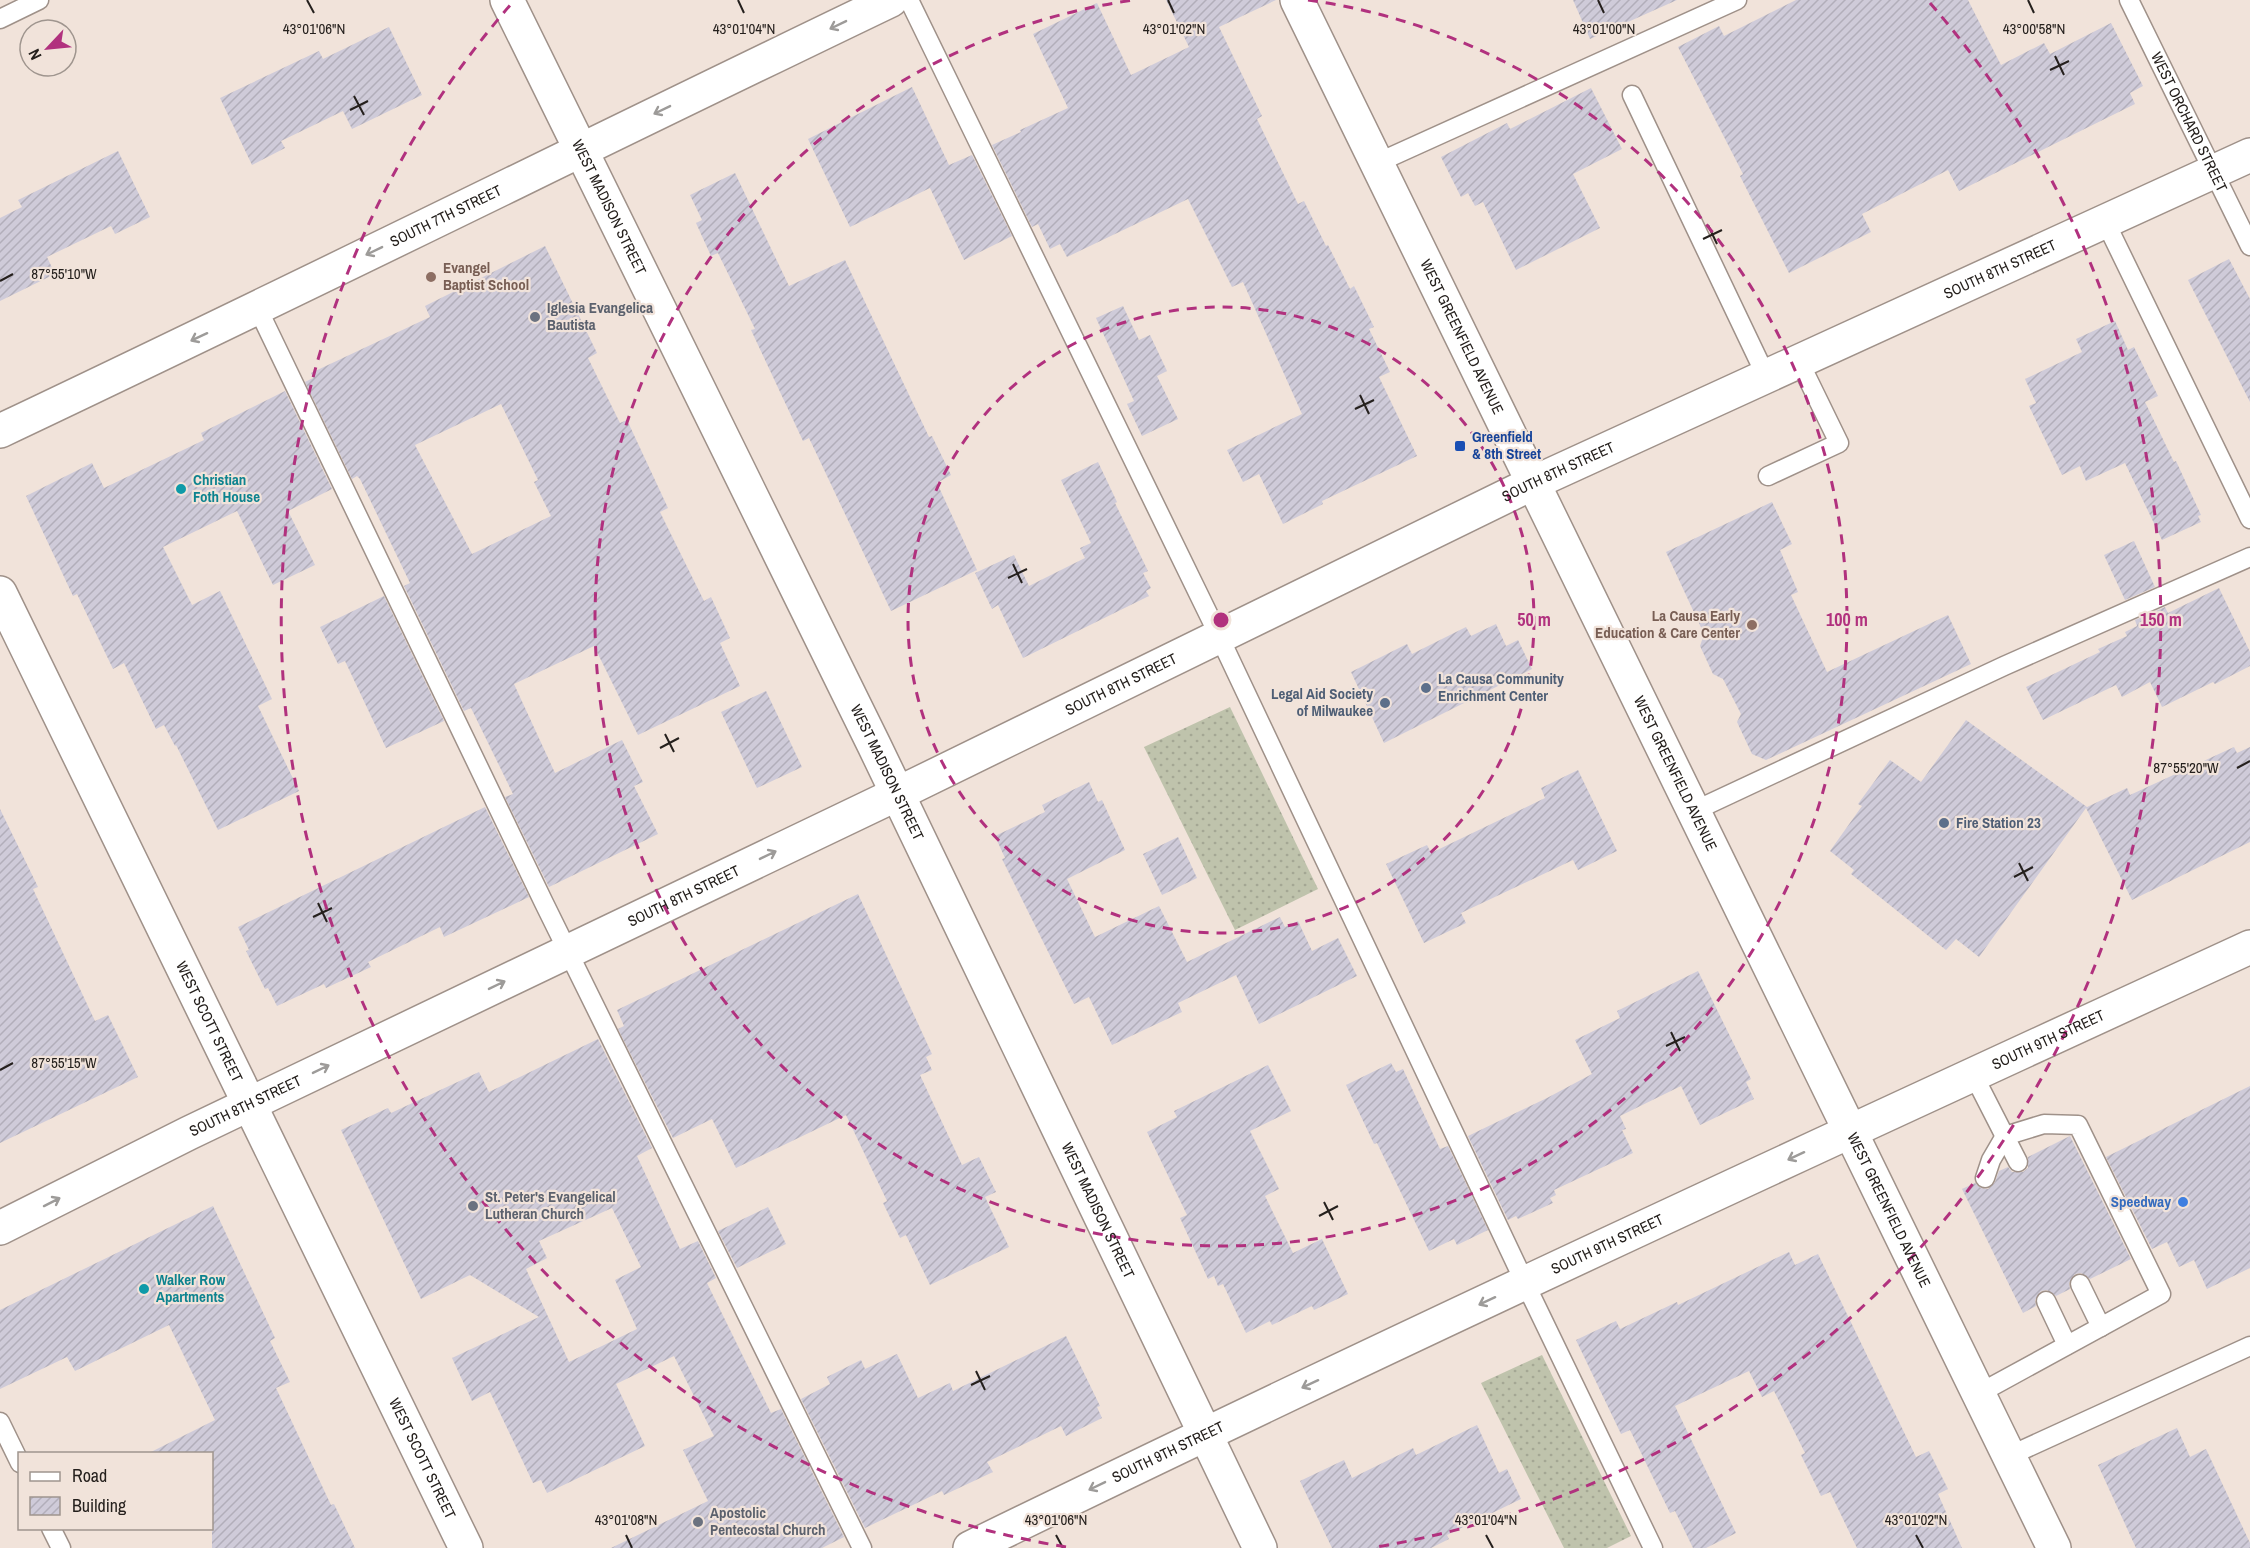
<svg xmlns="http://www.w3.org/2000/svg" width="2250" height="1548" viewBox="0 0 2250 1548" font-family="'Archivo Narrow',sans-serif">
<defs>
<pattern id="grass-dots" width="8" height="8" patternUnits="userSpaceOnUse" patternTransform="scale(1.5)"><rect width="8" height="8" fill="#bfc3ac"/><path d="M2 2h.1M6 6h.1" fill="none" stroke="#a4a794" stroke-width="1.8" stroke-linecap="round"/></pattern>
<pattern id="building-hatch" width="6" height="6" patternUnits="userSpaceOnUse" patternTransform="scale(1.5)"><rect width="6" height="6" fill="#cfcbd9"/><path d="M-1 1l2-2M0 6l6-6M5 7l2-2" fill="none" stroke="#b2aeba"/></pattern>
</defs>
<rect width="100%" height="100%" fill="#f1e3da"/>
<g fill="url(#grass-dots)">
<path d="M 1230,707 L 1318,889 L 1235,930 L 1144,747 Z"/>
<path d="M 1542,1355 L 1631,1536 L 1607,1548 L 1564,1548 L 1481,1383 Z"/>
</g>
<g fill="url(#building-hatch)" fill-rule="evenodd">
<path d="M 1166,0 L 1276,0 L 1219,27 L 1262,116 L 1257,119 L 1298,204 L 1304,201 L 1326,246 L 1328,245 L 1350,289 L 1354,286 L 1374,327 L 1369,329 L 1390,372 L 1379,377 L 1417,456 L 1322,501 L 1323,504 L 1283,524 L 1259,474 L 1243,482 L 1227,450 L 1302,414 L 1243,282 L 1232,287 L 1188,199 L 1067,257 L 1060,244 L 1050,249 L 1038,224 L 1032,227 L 992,145 L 1021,132 L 1020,130 L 1068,108 L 1033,34 L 1097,3 L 1131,75 L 1189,47 Z"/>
<path d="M 1573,0 L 1677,0 L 1590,39 Z"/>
<path d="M 1796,0 L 1968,0 L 2001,65 L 2044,43 L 2050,54 L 2111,23 L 2143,86 L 2130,93 L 2135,104 L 1959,191 L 1948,170 L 1862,214 L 1871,232 L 1789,273 L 1740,176 L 1743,174 L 1678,47 L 1719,26 L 1724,36 Z"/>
<path d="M 389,27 L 422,95 L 352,129 L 343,111 L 281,141 L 285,148 L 252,165 L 220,98 L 319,51 L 323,59 Z"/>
<path d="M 912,87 L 949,165 L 972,155 L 1012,236 L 964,260 L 930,188 L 850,227 L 808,139 Z"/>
<path d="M 1591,88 L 1622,149 L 1573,174 L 1600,228 L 1516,270 L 1483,202 L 1475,206 L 1468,193 L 1461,197 L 1441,157 L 1507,123 L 1510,129 Z"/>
<path d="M 118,151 L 150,217 L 115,234 L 111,226 L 47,257 L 55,274 L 0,301 L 0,218 L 22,207 L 18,200 Z"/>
<path d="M 735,173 L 789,286 L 845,260 L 929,437 L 932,436 L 951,475 L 937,483 L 977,570 L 891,611 L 809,438 L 803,441 L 751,330 L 755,329 L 718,253 L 711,256 L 696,223 L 702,220 L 690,195 Z"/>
<path d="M 545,246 L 597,353 L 588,358 L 620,423 L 627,420 L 668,508 L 660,512 L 704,601 L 711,597 L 730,638 L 720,643 L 740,686 L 638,735 L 594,646 L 514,684 L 555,773 L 622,740 L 643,782 L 634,786 L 658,834 L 549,887 L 505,797 L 513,794 L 471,708 L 464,711 L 404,586 L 410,583 L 360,479 L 357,476 L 352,479 L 305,382 L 313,378 L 311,373 L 430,317 L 425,306 ZM 501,404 L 538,480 L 534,482 L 551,516 L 472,554 L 415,445 Z"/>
<path d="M 2229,259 L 2250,299 L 2250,402 L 2188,280 Z"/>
<path d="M 1123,306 L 1139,340 L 1150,335 L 1167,371 L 1157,376 L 1178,419 L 1142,436 L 1127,404 L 1134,401 L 1096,318 Z"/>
<path d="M 2115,321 L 2128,350 L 2134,347 L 2158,396 L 2145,402 L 2174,462 L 2176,461 L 2201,515 L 2198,516 L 2201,522 L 2162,540 L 2125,463 L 2086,481 L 2080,466 L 2062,475 L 2029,406 L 2036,403 L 2025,379 L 2082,352 L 2076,339 Z"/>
<path d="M 285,391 L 332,489 L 288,511 L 315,565 L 273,585 L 237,511 L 163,547 L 192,605 L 220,591 L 272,699 L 258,706 L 299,791 L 218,830 L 176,745 L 175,746 L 164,725 L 156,729 L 124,663 L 113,669 L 77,594 L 73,596 L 26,496 L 92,463 L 104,488 L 204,440 L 201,433 Z"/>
<path d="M 1098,462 L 1117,502 L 1115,503 L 1148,571 L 1143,573 L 1151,588 L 1146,591 L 1149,596 L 1023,658 L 998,605 L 992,609 L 975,573 L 1014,555 L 1029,586 L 1085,558 L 1080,548 L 1091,543 L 1061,480 Z"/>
<path d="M 1772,502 L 1792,544 L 1780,550 L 1798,592 L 1791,595 L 1827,672 L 1948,615 L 1971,664 L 1766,760 L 1752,754 L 1737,722 L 1741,714 L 1723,679 L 1713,674 L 1700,646 L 1704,634 L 1666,552 Z"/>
<path d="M 2134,541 L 2155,587 L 2125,600 L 2104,555 Z"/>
<path d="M 2219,588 L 2250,652 L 2250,666 L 2215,684 L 2213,682 L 2162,707 L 2150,682 L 2122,697 L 2116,685 L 2043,720 L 2026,687 L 2100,652 L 2098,649 L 2127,636 L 2125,632 L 2137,626 L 2135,620 L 2165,607 L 2168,613 Z"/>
<path d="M 384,596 L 444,721 L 386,748 L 345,661 L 338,664 L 320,627 Z"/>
<path d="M 1496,624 L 1506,646 L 1518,640 L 1532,669 L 1384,743 L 1351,672 L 1407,644 L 1412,654 L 1466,627 L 1471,636 Z"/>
<path d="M 766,691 L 802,767 L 757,788 L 721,712 Z"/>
<path d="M 1966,720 L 2087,807 L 2127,788 L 2130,795 L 2234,747 L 2237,753 L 2250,747 L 2250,842 L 2132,900 L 2086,808 L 1979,957 L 1956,939 L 1946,950 L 1851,874 L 1854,870 L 1830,851 L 1862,806 L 1858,804 L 1890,760 L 1921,782 Z"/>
<path d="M 1578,770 L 1617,851 L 1578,870 L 1573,860 L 1461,913 L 1466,923 L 1424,943 L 1386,864 L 1427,845 L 1431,853 L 1545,798 L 1541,788 Z"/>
<path d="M 1089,782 L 1098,802 L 1102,800 L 1125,850 L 1067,879 L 1095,937 L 1159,906 L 1187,962 L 1280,917 L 1285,927 L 1298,921 L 1312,951 L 1338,938 L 1357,976 L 1259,1024 L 1236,975 L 1178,1003 L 1182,1012 L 1112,1045 L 1089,997 L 1074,1004 L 1002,859 L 1005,858 L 995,836 L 1045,812 L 1042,805 Z"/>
<path d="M 485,807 L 529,897 L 444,937 L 440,927 L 368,962 L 371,967 L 326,988 L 324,984 L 277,1006 L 268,988 L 265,989 L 246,951 L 249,950 L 238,927 Z"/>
<path d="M 0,809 L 38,887 L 33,889 L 95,1021 L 108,1015 L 138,1077 L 0,1143 Z"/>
<path d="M 1178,837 L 1197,878 L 1162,895 L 1143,854 Z"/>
<path d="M 858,894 L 932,1054 L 926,1057 L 932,1070 L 920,1075 L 962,1165 L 979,1157 L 996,1192 L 985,1197 L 1009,1247 L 930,1285 L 906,1235 L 900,1238 L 883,1203 L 887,1201 L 846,1115 L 736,1168 L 712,1119 L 673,1138 L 618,1029 L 624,1026 L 617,1010 Z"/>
<path d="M 1698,971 L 1751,1079 L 1746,1082 L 1754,1099 L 1700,1125 L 1681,1086 L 1620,1116 L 1626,1129 L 1622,1130 L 1633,1153 L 1554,1190 L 1556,1195 L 1550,1198 L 1553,1203 L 1518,1219 L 1516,1216 L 1508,1220 L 1468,1136 L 1547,1098 L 1592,1074 L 1575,1040 L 1620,1018 L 1617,1011 Z"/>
<path d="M 598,1039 L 652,1148 L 637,1156 L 680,1249 L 698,1241 L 716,1278 L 707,1283 L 735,1340 L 771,1413 L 781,1409 L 844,1537 L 822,1548 L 611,1548 L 708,1501 L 683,1450 L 714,1436 L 674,1356 L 616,1384 L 645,1446 L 547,1493 L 541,1480 L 533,1483 L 490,1392 L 472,1401 L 452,1358 L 539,1317 L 470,1275 L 421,1299 L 341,1130 L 388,1108 L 391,1113 L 479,1072 L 489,1092 ZM 612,1208 L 641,1267 L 615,1280 L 637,1329 L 569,1362 L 526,1269 L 547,1258 L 539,1241 Z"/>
<path d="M 1391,1063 L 1396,1072 L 1403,1069 L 1440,1149 L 1448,1146 L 1488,1230 L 1457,1245 L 1454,1239 L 1429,1251 L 1377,1143 L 1374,1144 L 1346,1085 Z"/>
<path d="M 1268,1065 L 1291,1111 L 1250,1131 L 1279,1189 L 1265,1196 L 1293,1253 L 1322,1239 L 1348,1294 L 1314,1310 L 1312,1306 L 1272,1325 L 1270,1321 L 1246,1333 L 1223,1284 L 1218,1286 L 1214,1276 L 1208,1279 L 1180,1218 L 1187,1215 L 1147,1132 L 1177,1117 L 1174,1111 Z"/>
<path d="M 2250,1086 L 2250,1268 L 2207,1289 L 2194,1260 L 2179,1267 L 2167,1242 L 2152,1249 L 2106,1157 Z"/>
<path d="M 2070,1136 L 2131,1259 L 2090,1279 L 2081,1273 L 2075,1274 L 2069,1283 L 2070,1289 L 2056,1296 L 2047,1290 L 2041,1291 L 2035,1300 L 2036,1306 L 2023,1313 L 1962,1189 L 1975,1183 L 1981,1188 L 1988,1189 L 1995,1182 L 1999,1171 L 2008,1167 L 2012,1172 L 2023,1172 L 2028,1168 L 2028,1157 Z"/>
<path d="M 213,1206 L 275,1338 L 270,1341 L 290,1382 L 276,1388 L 331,1505 L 334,1504 L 355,1548 L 212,1548 L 212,1454 L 147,1454 L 215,1420 L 169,1325 L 75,1371 L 67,1357 L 0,1389 L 0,1310 Z"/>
<path d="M 768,1207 L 786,1244 L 737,1268 L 718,1231 Z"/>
<path d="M 1789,1252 L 1795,1265 L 1818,1254 L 1916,1457 L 1929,1451 L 1948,1489 L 1938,1494 L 1962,1548 L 1857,1548 L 1830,1492 L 1821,1496 L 1801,1455 L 1805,1453 L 1774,1391 L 1762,1397 L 1749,1371 L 1675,1406 L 1736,1533 L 1706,1548 L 1693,1548 L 1675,1511 L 1670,1513 L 1630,1430 L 1621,1434 L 1576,1340 L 1616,1321 L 1620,1329 L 1677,1302 L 1678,1305 Z"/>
<path d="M 1066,1336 L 1100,1406 L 1097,1407 L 1102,1418 L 1066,1436 L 1061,1426 L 987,1462 L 993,1472 L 944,1495 L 942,1491 L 865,1528 L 801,1399 L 830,1384 L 827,1377 L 861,1360 L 865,1369 L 897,1354 L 918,1398 L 950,1383 L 953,1391 Z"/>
<path d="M 1477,1425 L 1499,1473 L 1507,1469 L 1521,1499 L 1447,1535 L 1449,1539 L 1431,1548 L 1332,1548 L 1300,1481 L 1344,1460 L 1352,1478 L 1413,1448 L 1416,1455 Z"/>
<path d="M 2177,1428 L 2190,1457 L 2206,1449 L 2250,1543 L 2250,1548 L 2136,1548 L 2098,1465 Z"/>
</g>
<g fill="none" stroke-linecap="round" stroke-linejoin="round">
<defs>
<g id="service">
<path d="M 909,0 L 1219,636 L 1525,1283 L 1653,1548"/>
<path id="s1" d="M 2129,0 L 2250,246"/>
<path d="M 0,19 L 39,0"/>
<path d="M 1632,95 L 1766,376"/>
<path d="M 1377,163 L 1737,0"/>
<path d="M 2105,221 L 2250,519"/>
<path d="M 258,309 L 544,903 L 862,1548"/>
<path d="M 1768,476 L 1839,443 L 1799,361"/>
<path d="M 1694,811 L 2004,666 L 2250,557"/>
<path d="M 1973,1074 L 2018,1162"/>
<path d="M 2080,1284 L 2101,1327"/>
<path d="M 2046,1301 L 2067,1345"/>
<path d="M 1978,1394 L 2161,1294 L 2078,1125 L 2044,1124 L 2005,1136 L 1991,1160 L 1985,1178"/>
<path d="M 0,1422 L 20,1463"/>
<path d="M 2009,1456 L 2250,1346"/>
<path d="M 51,1528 L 61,1548"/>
</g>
<g id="minor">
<path id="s2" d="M 507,0 L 874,745 L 1260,1548"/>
<path id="s3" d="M 0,431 C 298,290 593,143 891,0"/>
<path id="s4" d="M 0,593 L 466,1548"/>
<path id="s5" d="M 0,1228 L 189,1133 L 897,794 L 1533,483 L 2250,155"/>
<path id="s6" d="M 970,1548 C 1394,1341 1822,1144 2250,947"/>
</g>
<g id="secondary">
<path id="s7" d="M 1297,0 L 2054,1548"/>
</g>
</defs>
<use href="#service" stroke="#9f9189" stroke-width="21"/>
<use href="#minor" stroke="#9f9189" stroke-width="36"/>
<use href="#secondary" stroke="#9f9189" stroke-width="36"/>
<use href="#service" stroke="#fff" stroke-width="18"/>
<use href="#minor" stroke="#fff" stroke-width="33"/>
<use href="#secondary" stroke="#fff" stroke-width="33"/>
</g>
<defs><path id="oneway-shaft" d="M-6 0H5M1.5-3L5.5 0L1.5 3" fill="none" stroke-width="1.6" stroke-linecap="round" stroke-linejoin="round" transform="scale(1.5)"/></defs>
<g stroke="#9d9b99">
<use href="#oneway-shaft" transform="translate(838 25) rotate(154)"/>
<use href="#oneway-shaft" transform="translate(662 110) rotate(154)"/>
<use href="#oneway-shaft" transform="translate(374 251) rotate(154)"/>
<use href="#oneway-shaft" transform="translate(199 337) rotate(155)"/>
<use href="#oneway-shaft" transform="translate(768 855) rotate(-26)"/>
<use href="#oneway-shaft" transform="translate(497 985) rotate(-26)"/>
<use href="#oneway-shaft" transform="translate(321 1069) rotate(-26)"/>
<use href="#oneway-shaft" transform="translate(1796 1156) rotate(155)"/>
<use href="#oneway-shaft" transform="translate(52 1202) rotate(-27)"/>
<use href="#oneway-shaft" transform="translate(1487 1301) rotate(155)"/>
<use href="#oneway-shaft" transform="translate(1310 1384) rotate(155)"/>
<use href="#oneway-shaft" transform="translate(1097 1486) rotate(154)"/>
</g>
<path fill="none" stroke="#25201d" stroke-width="2" d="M 307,0 L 314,13M 738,0 L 744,13M 1168,0 L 1174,13M 1598,0 L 1604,13M 2028,0 L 2034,13M 2055,56 L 2064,75M 2050,70 L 2069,61M 354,96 L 364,115M 350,110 L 368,101M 1708,225 L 1717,244M 1703,239 L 1722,230M 0,281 L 13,274M 1360,395 L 1369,414M 1355,409 L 1374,400M 1013,564 L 1022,583M 1008,578 L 1027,569M 665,734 L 674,752M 660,748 L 679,738M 2237,768 L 2250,761M 2019,863 L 2028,881M 2014,877 L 2033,867M 318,903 L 327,922M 313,917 L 332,908M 1671,1032 L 1680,1051M 1666,1046 L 1685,1037M 0,1070 L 13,1063M 1324,1202 L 1333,1220M 1319,1216 L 1338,1206M 976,1371 L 985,1390M 971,1385 L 990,1376M 626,1535 L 632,1548M 1056,1535 L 1063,1548M 1486,1535 L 1493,1548M 1916,1535 L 1923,1548"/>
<g fill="none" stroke="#b1317e" stroke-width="3" stroke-dasharray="10 8">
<circle cx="1221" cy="620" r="313"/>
<path d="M1308 0A626 626 0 1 1 1134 0"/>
<path d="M1066 1547A940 940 0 0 1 512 3M1930 3A940 940 0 0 1 1376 1547"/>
</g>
<g fill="#8d6e63" stroke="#f1e3da" stroke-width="2">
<circle cx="431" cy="277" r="6"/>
<circle cx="1752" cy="625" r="6"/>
</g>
<g fill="#6b7280" stroke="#f1e3da" stroke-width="2">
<circle cx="535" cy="317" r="6"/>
<circle cx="473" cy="1206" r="6"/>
<circle cx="698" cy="1522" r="6"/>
</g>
<rect fill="#1a4fb4" stroke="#f1e3da" stroke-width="2" x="1454" y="440" width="12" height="12" rx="3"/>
<g fill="#0f9aa8" stroke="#f1e3da" stroke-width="2">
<circle cx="181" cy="489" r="6"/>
<circle cx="144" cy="1289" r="6"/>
</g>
<g fill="#5c6f8a" stroke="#f1e3da" stroke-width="2">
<circle cx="1426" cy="688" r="6"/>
<circle cx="1385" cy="703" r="6"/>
<circle cx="1944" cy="823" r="6"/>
</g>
<circle fill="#3f7fe0" stroke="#f1e3da" stroke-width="2" cx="2183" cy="1202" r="6"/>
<g text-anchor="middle" stroke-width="4.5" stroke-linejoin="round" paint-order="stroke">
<g font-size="15" fill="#25201d" stroke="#f1e3da">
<text dy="5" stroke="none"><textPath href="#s1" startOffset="136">WEST ORCHARD STREET</textPath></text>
<text dy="5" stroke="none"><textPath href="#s2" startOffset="231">WEST MADISON STREET</textPath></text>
<text dy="5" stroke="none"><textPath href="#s3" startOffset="495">SOUTH 7TH STREET</textPath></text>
<text dy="5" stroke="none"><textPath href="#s5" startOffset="2218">SOUTH 8TH STREET</textPath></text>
<text dy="5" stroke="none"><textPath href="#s7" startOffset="375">WEST GREENFIELD AVENUE</textPath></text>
<text dy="5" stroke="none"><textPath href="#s5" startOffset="1732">SOUTH 8TH STREET</textPath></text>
<text dy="5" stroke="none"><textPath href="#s5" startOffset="1246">SOUTH 8TH STREET</textPath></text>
<text dy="5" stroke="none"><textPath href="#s2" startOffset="861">WEST MADISON STREET</textPath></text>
<text dy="5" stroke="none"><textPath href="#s7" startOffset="861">WEST GREENFIELD AVENUE</textPath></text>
<text dy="5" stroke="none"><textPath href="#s5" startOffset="760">SOUTH 8TH STREET</textPath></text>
<text dy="5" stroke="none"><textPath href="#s4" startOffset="477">WEST SCOTT STREET</textPath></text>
<text dy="5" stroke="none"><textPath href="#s6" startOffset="1192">SOUTH 9TH STREET</textPath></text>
<text dy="5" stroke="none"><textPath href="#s5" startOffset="274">SOUTH 8TH STREET</textPath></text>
<text dy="5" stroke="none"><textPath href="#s2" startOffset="1347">WEST MADISON STREET</textPath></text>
<text dy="5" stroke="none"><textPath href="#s7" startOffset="1347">WEST GREENFIELD AVENUE</textPath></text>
<text dy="5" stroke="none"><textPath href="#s6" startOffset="706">SOUTH 9TH STREET</textPath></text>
<text dy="5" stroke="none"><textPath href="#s6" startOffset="220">SOUTH 9TH STREET</textPath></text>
<text dy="5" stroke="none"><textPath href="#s4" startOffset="963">WEST SCOTT STREET</textPath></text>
</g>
<g font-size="15" font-weight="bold" fill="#785e54" stroke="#f1e3da" text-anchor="start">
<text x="443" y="273">Evangel<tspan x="443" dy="17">Baptist School</tspan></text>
<text x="1740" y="621" text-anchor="end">La Causa Early<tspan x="1740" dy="17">Education &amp; Care Center</tspan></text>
</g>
<g font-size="15" font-weight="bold" fill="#5b616d" stroke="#f1e3da" text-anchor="start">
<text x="547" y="313">Iglesia Evangelica<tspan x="547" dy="17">Bautista</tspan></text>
<text x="485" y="1202">St. Peter's Evangelical<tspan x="485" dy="17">Lutheran Church</tspan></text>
<text x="710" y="1518">Apostolic<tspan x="710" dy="17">Pentecostal Church</tspan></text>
</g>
<g font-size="15" font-weight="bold" fill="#164399" stroke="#f1e3da" text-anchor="start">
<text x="1472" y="442">Greenfield<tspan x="1472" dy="17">&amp; 8th Street</tspan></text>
</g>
<g font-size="15" font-weight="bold" fill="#0d838f" stroke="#f1e3da" text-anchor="start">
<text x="193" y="485">Christian<tspan x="193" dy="17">Foth House</tspan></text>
<text x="156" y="1285">Walker Row<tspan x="156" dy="17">Apartments</tspan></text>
</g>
<g font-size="15" font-weight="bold" fill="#4e5e75" stroke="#f1e3da" text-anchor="start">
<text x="1438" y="684">La Causa Community<tspan x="1438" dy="17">Enrichment Center</tspan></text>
<text x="1373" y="699" text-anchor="end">Legal Aid Society<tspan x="1373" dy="17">of Milwaukee</tspan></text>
<text x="1956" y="828">Fire Station 23</text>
</g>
<g font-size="15" font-weight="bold" fill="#366cbe" stroke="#f1e3da" text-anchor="end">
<text x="2171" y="1207">Speedway</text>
</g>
</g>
<g font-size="15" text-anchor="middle" fill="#25201d" stroke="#f1e3da" stroke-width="4.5" stroke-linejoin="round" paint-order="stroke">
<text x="314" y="34">43°01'06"N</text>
<text x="744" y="34">43°01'04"N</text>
<text x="1174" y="34">43°01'02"N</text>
<text x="2034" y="34">43°00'58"N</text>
<text x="1604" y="34">43°01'00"N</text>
<text x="64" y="279">87°55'10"W</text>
<text x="2186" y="773">87°55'20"W</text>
<text x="64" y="1068">87°55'15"W</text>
<text x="626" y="1525">43°01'08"N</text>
<text x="1056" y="1525">43°01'06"N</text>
<text x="1486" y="1525">43°01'04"N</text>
<text x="1916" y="1525">43°01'02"N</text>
</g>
<circle cx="1221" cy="620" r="9" fill="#b1317e" stroke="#f1e3da" stroke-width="3"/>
<g font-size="18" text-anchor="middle" font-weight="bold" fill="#b1317e" stroke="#f1e3da" stroke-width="4.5" stroke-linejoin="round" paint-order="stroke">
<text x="1534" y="626">50 m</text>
<text x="1847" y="626">100 m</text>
<text x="2161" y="626">150 m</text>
</g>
<rect x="18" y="1452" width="195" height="78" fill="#f1e3da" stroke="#9f958e" stroke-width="1.5"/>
<rect x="30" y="1472" width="30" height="9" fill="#ffffff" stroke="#9f958e" stroke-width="1.5"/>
<text x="72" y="1482" font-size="18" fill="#25201d">Road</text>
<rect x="30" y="1497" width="30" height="18" fill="url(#building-hatch)" stroke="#9f958e" stroke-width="1.5"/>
<text x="72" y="1512" font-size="18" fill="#25201d">Building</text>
<g transform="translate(48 48) rotate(244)"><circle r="28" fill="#f1e3da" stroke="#9f958e" stroke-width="1.5"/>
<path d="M0-4.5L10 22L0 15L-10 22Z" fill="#b1317e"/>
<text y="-9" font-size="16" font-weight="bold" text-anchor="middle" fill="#25201d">N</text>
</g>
</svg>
